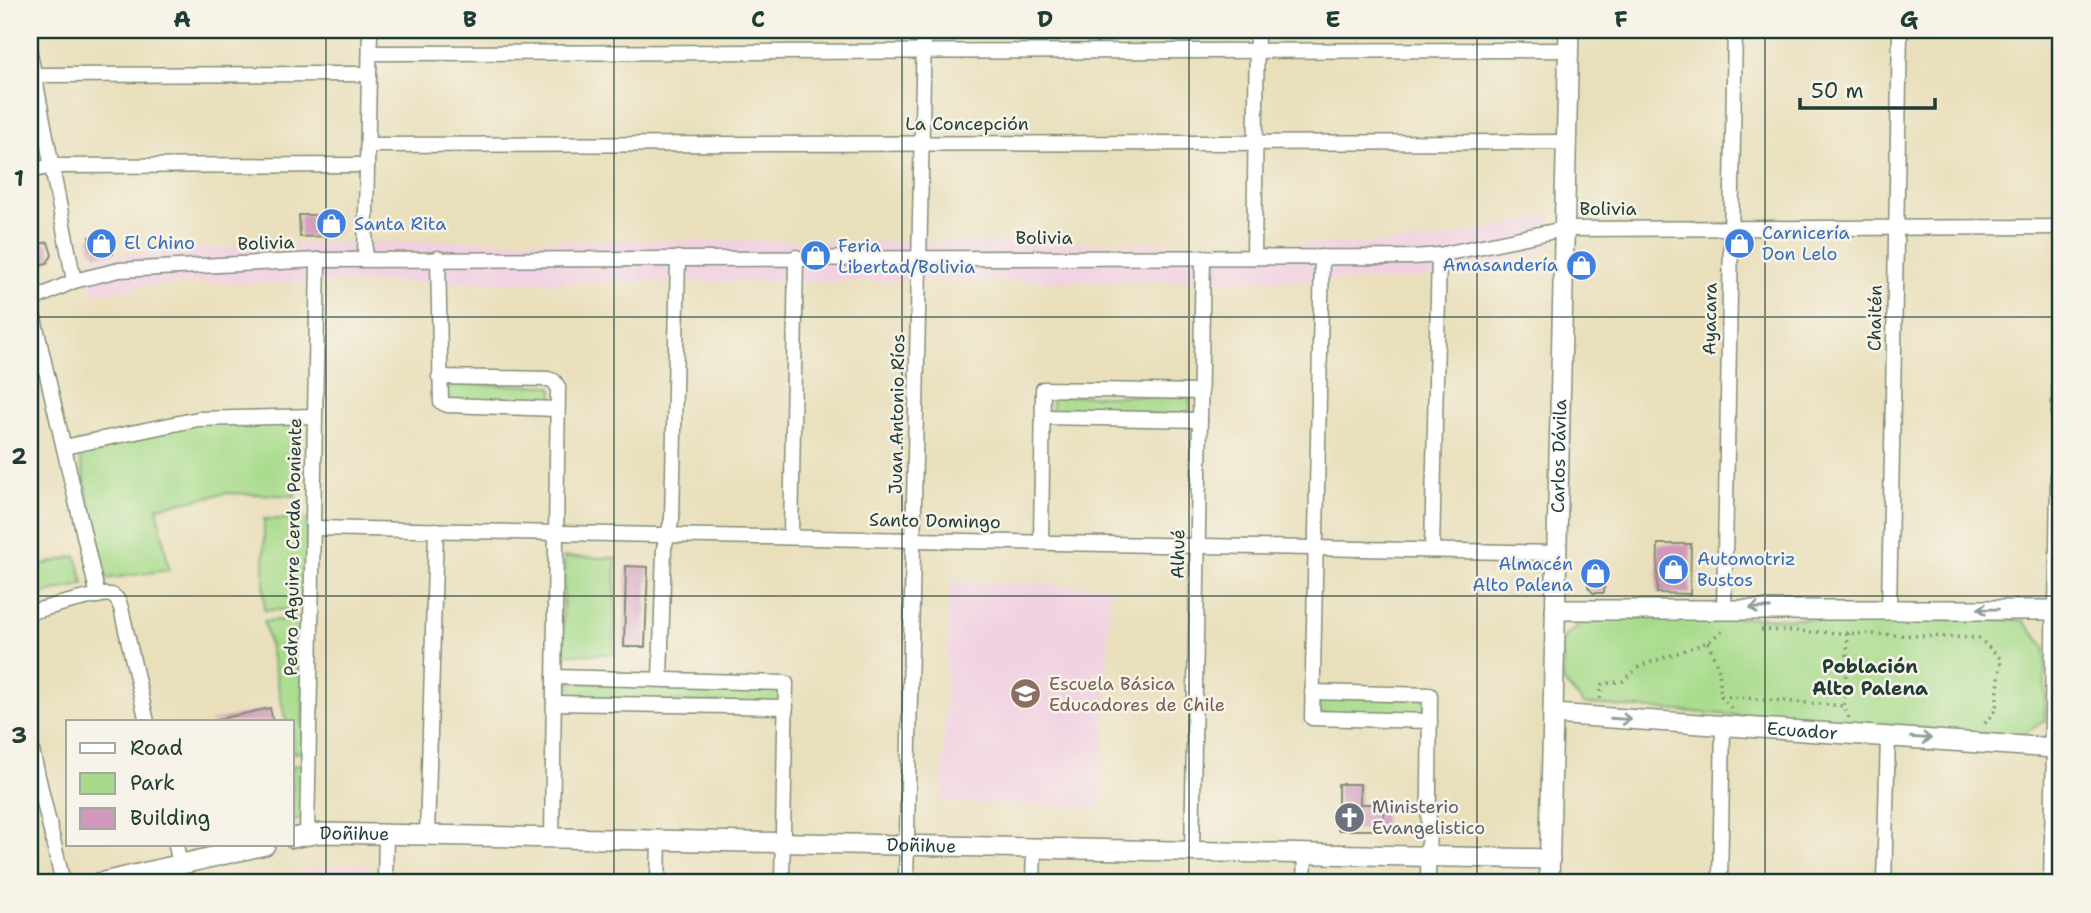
<svg xmlns="http://www.w3.org/2000/svg" width="2091" height="913" viewBox="0 0 2091 913" font-family="'Shantell Sans',sans-serif">
<rect width="100%" height="100%" fill="#f7f3e8"/>
<filter id="ink" filterUnits="userSpaceOnUse"><feTurbulence type="fractalNoise" baseFrequency=".0143" numOctaves="2"/><feDisplacementMap in="SourceGraphic" scale="14" xChannelSelector="R" yChannelSelector="G"/><feConvolveMatrix kernelMatrix="1 2 1 2 8 2 1 2 1" color-interpolation-filters="sRGB"/></filter>
<filter id="wash" filterUnits="userSpaceOnUse"><feTurbulence type="fractalNoise" baseFrequency=".00686" numOctaves="4" result="noise"/><feDisplacementMap in="SourceGraphic" scale="28" xChannelSelector="R" yChannelSelector="G"/><feGaussianBlur stdDeviation="1.57" result="paint"/><feColorMatrix in="noise" values="0 0 0 0 0 0 0 0 0 0 0 0 0 0 0 0 0 1.4 0 .05"/><feComposite in="paint" operator="in"/></filter>
<g filter="url(#wash)">
<rect width="100%" height="100%" fill="#e9dfbb"/>
<g fill="#f1d0e2">
<path d="M 1551,215 L 1547,250 L 1468,271 L 1403,280 L 189,283 L 142,286 L 93,294 L 86,258 L 119,254 L 279,244 L 540,240 L 1376,244 L 1440,239 Z"/>
<path d="M 950,581 L 1110,587 L 1102,807 L 942,802 Z"/>
<path d="M 368,864 L 368,883 L 251,883 L 327,865 Z"/>
</g>
<g fill="#a7db8b" stroke="#638c60" stroke-width="2">
<path d="M 448,384 L 548,386 L 553,388 L 553,398 L 548,402 L 449,401 L 444,388 Z"/>
<path d="M 1052,396 L 1190,396 L 1190,415 L 1052,413 Z"/>
<path d="M 197,418 L 297,419 L 295,496 L 227,493 L 157,507 L 169,570 L 105,579 L 77,443 Z"/>
<rect x="264" y="519" width="43" height="91"/>
<path d="M 76,556 L 84,584 L 30,597 L 30,568 Z"/>
<path d="M 564,557 L 616,558 L 614,654 L 562,654 Z"/>
<path d="M 1590,617 L 2023,620 L 2045,647 L 2045,720 L 2021,736 L 1584,704 L 1563,681 L 1563,638 Z"/>
<path d="M 303,619 L 303,752 L 293,753 L 292,722 L 286,722 L 264,621 Z"/>
<path d="M 567,682 L 781,687 L 782,704 L 567,700 Z"/>
<path d="M 1318,696 L 1426,698 L 1425,716 L 1318,714 Z"/>
<path d="M 303,764 L 304,818 L 292,821 L 292,766 Z"/>
</g>
<g id="blocks">
<g fill="#d099bc">
<path d="M 299,215 L 337,215 L 338,233 L 331,236 L 300,237 Z"/>
<path d="M 112,236 L 113,254 L 96,255 L 90,248 L 89,237 Z"/>
<path d="M 48,242 L 52,255 L 47,263 L 30,267 L 30,246 Z"/>
<path d="M 1658,544 L 1691,544 L 1690,594 L 1657,593 Z"/>
<path d="M 1589,562 L 1605,562 L 1604,593 L 1593,593 L 1588,587 Z"/>
<path d="M 626,566 L 648,567 L 645,647 L 624,647 Z"/>
<path d="M 270,708 L 273,722 L 211,722 L 211,721 Z"/>
<path d="M 1338,784 L 1360,784 L 1360,804 L 1384,804 L 1384,830 L 1338,830 Z"/>
<path d="M 307,876 L 307,879 L 343,881 L 343,883 L 291,883 L 299,880 L 298,877 Z"/>
</g>
</g>
</g>
<g filter="url(#ink)">
<use href="#blocks" fill-opacity="0" stroke="#848e78" stroke-width="2"/>
<g fill="none" stroke-linecap="round" stroke-linejoin="round">
<defs>
<g id="street">
<path d="M 30,53 L 74,281"/>
<path d="M 370,53 L 1568,50"/>
<path d="M 34,75 L 369,74"/>
<path d="M 368,145 L 1566,142"/>
<path d="M 30,171 L 52,166 L 367,165"/>
<path d="M 1254,257 L 1257,30"/>
<path d="M 1322,257 L 1312,718 L 1430,721"/>
<path d="M 438,258 L 441,402 L 447,405 L 557,409"/>
<path d="M 365,259 L 370,30"/>
<path d="M 30,301 L 74,281 L 119,270 L 318,260 L 1413,257 L 1439,255 L 1564,229 L 2061,227"/>
<path d="M 30,301 L 98,596"/>
<path d="M 439,377 L 548,379 L 554,381 L 558,387 L 552,838"/>
<path d="M 1043,417 L 1200,420"/>
<path d="M 64,447 L 198,419 L 314,416"/>
<path d="M 313,528 L 1556,553"/>
<path d="M 791,537 L 796,257"/>
<path d="M 1041,542 L 1043,389 L 1201,392"/>
<path d="M 1432,550 L 1439,255"/>
<path d="M 1724,608 L 1735,30"/>
<path d="M 1889,608 L 1900,30"/>
<path d="M 2056,610 L 2061,280"/>
<path d="M 30,612 C 45,609 99,592 111,595 C 117,597 119,602 121,608 L 147,722"/>
<path d="M 554,677 L 786,683 L 782,883"/>
<path d="M 660,679 L 664,548 L 672,519 L 678,258"/>
<path d="M 1312,692 L 1430,695 L 1428,883"/>
<path d="M 554,703 L 786,707"/>
<path d="M 30,742 L 63,883"/>
<path d="M 307,835 L 318,260"/>
<path d="M 427,835 L 436,530"/>
<path d="M 176,845 L 180,865"/>
<path d="M 1192,851 L 1203,257"/>
<path d="M 385,883 L 386,834"/>
<path d="M 658,883 L 659,840"/>
<path d="M 906,883 L 924,30"/>
<path d="M 1033,883 L 1034,848"/>
<path d="M 1304,883 L 1305,854"/>
<path d="M 1720,883 L 1723,726"/>
<path d="M 1884,883 L 1888,735"/>
<path d="M 2051,883 L 2054,748"/>
</g>
<g id="secondary">
<path id="s1" d="M 1553,714 L 2054,748 L 2056,610 L 1555,610"/>
<path id="s2" d="M 292,838 L 321,833 L 375,834 L 1550,859"/>
<path d="M 99,883 L 265,845"/>
<path id="s3" d="M 1549,883 L 1569,30"/>
</g>
</defs>
<use href="#street" stroke="#848e78" stroke-width="17"/>
<use href="#secondary" stroke="#848e78" stroke-width="22"/>
<g stroke="#848e78" stroke-width="3.5" stroke-dasharray="2 5" stroke-linecap="butt">
<path d="M 1761,630 L 1979,638 L 2001,659 L 1996,709 L 1983,726"/>
<path d="M 1848,633 L 1844,706 L 1849,718"/>
<path d="M 1708,642 L 1719,670 L 1721,696 L 1731,708"/>
<path d="M 1721,696 L 1844,706"/>
<path d="M 1600,699 L 1602,684 L 1623,681 L 1640,666 L 1708,642 L 1725,629"/>
</g>
<use href="#street" stroke="#fff" stroke-width="14"/>
<use href="#secondary" stroke="#fff" stroke-width="19"/>
</g>
<defs><path id="oneway-shaft" d="M-6 0H5M1.5-3L5.5 0L1.5 3" fill="none" stroke-width="1.6" stroke-linecap="round" stroke-linejoin="round" transform="scale(1.75)"/></defs>
<g stroke="#8f9e9a">
<use href="#oneway-shaft" transform="translate(1760 608) rotate(-180)"/>
<use href="#oneway-shaft" transform="translate(1988 609) rotate(-179)"/>
<use href="#oneway-shaft" transform="translate(1621 719) rotate(4)"/>
<use href="#oneway-shaft" transform="translate(1921 738) rotate(4)"/>
</g>
</g>
<path fill="none" stroke="#1f3d34" stroke-width="2" stroke-opacity="0.55" d="M 326,30 L 326,883M 614,30 L 614,883M 902,30 L 902,883M 1189,30 L 1189,883M 1477,30 L 1477,883M 1765,30 L 1765,883M 30,317 L 2061,317M 30,596 L 2061,596"/>
<defs>
<symbol id="shop-disc" viewBox="-11 -11 22 22"><circle r="9.5" fill="#3f7fe0" stroke="#f7f3e8"/><path d="M-5-2.5h2.3a2.7 3.5 0 0 1 5.4 0H5L5.5 6h-11ZM-1.5-2.5h3a1.5 2.3 0 0 0-3 0Z" fill="#fff"/></symbol>
<symbol id="school-disc" viewBox="-11 -11 22 22"><circle r="9.5" fill="#8d6e63" stroke="#f7f3e8"/><path d="M0-5L7-2L0 1L-7-2ZM-4 1L0 2.5L4 1V4Q0 6-4 4Z" fill="#fff"/></symbol>
<symbol id="church-disc" viewBox="-11 -11 22 22"><circle r="9.5" fill="#6b7280" stroke="#f7f3e8"/><path d="M-1.2-6h2.4v3.5h3.3v2.4h-3.3V6h-2.4V-.1h-3.3v-2.4h3.3Z" fill="#fff"/></symbol>
</defs>
<g fill-rule="evenodd">
<use href="#shop-disc" x="314" y="206" width="35" height="35"/>
<use href="#shop-disc" x="84" y="226" width="35" height="35"/>
<use href="#shop-disc" x="1722" y="226" width="35" height="35"/>
<use href="#shop-disc" x="798" y="238" width="35" height="35"/>
<use href="#shop-disc" x="1564" y="248" width="35" height="35"/>
<use href="#shop-disc" x="1656" y="552" width="35" height="35"/>
<use href="#shop-disc" x="1578" y="556" width="35" height="35"/>
<use href="#school-disc" x="1008" y="676" width="35" height="35"/>
<use href="#church-disc" x="1332" y="800" width="35" height="35"/>
</g>
<g text-anchor="middle" stroke-width="5" stroke-linejoin="round" paint-order="stroke">
<g font-size="18" fill="#1f3d34" stroke="#f7f3e8">
<text x="967" y="130">La Concepción</text>
<text x="1608" y="215">Bolivia</text>
<text x="1044" y="244">Bolivia</text>
<text transform="translate(266 243) rotate(-2)" y="6">Bolivia</text>
<text transform="translate(1875 318) rotate(-89)" y="6">Chaitén</text>
<text transform="translate(1710 319) rotate(-89)" y="6">Ayacara</text>
<text transform="translate(897 414) rotate(-89)" y="6">Juan Antonio Ríos</text>
<text dy="6" stroke="none"><textPath href="#s3" startOffset="427">Carlos Dávila</textPath></text>
<text transform="translate(935 521) rotate(1)" y="6">Santo Domingo</text>
<text transform="translate(293 547) rotate(-89)" y="6">Pedro Aguirre Cerda Poniente</text>
<text transform="translate(1178 554) rotate(-89)" y="6">Alhué</text>
<text dy="6" stroke="none"><textPath href="#s1" startOffset="250">Ecuador</textPath></text>
<text dy="6" stroke="none"><textPath href="#s2" startOffset="63">Doñihue</textPath></text>
<text dy="6" stroke="none"><textPath href="#s2" startOffset="630">Doñihue</textPath></text>
</g>
<g font-size="18" fill="#366cbe" stroke="#f7f3e8" text-anchor="start">
<text x="354" y="230">Santa Rita</text>
<text x="1762" y="239">Carnicería<tspan x="1762" dy="21">Don Lelo</tspan></text>
<text x="124" y="249">El Chino</text>
<text x="838" y="252">Feria<tspan x="838" dy="21">Libertad/Bolivia</tspan></text>
<text x="1558" y="271" text-anchor="end">Amasandería</text>
<text x="1697" y="565">Automotriz<tspan x="1697" dy="21">Bustos</tspan></text>
<text x="1573" y="570" text-anchor="end">Almacén<tspan x="1573" dy="21">Alto Palena</tspan></text>
</g>
<g font-size="18" fill="#785e54" stroke="#f7f3e8" text-anchor="start">
<text x="1049" y="690">Escuela Básica<tspan x="1049" dy="21">Educadores de Chile</tspan></text>
</g>
<g font-size="18" fill="#5b616d" stroke="#f7f3e8" text-anchor="start">
<text x="1372" y="813">Ministerio<tspan x="1372" dy="21">Evangelistico</tspan></text>
</g>
<g font-size="19" font-weight="bold" fill="#1f3d34" stroke="#f7f3e8">
<text x="1870" y="673">Población<tspan x="1870" dy="22">Alto Palena</tspan></text>
</g>
</g>
<rect width="2091" height="913" fill="none" stroke="#f7f3e8" stroke-width="77"/>
<rect x="66" y="720" width="228" height="126" fill="#f7f3e8" stroke="#a1aaa0" stroke-width="2"/>
<rect x="80" y="743" width="35" height="10" fill="#ffffff" stroke="#a1aaa0" stroke-width="2"/>
<text x="130" y="755" font-size="21" fill="#1f3d34">Road</text>
<rect x="80" y="773" width="35" height="21" fill="#a7db8b" stroke="#a1aaa0" stroke-width="2"/>
<text x="130" y="790" font-size="21" fill="#1f3d34">Park</text>
<rect x="80" y="808" width="35" height="21" fill="#d099bc" stroke="#a1aaa0" stroke-width="2"/>
<text x="130" y="825" font-size="21" fill="#1f3d34">Building</text>
<path d="M1800 98v10h135v-10" fill="none" stroke="#1f3d34" stroke-width="3.5"/>
<text x="1811" y="98" font-size="21" fill="#1f3d34" stroke="#f7f3e8" stroke-width="5" paint-order="stroke">50 m</text>
<rect x="38" y="38" width="2014" height="836" fill="none" stroke="#1f3d34" stroke-width="2.5"/>
<g font-size="23" text-anchor="middle" font-weight="bold" fill="#1f3d34">
<text x="182" y="27">A</text>
<text x="470" y="27">B</text>
<text x="758" y="27">C</text>
<text x="1045" y="27">D</text>
<text x="1333" y="27">E</text>
<text x="1621" y="27">F</text>
<text x="1909" y="27">G</text>
<text x="19" y="186">1</text>
<text x="19" y="464">2</text>
<text x="19" y="743">3</text>
</g>
</svg>
